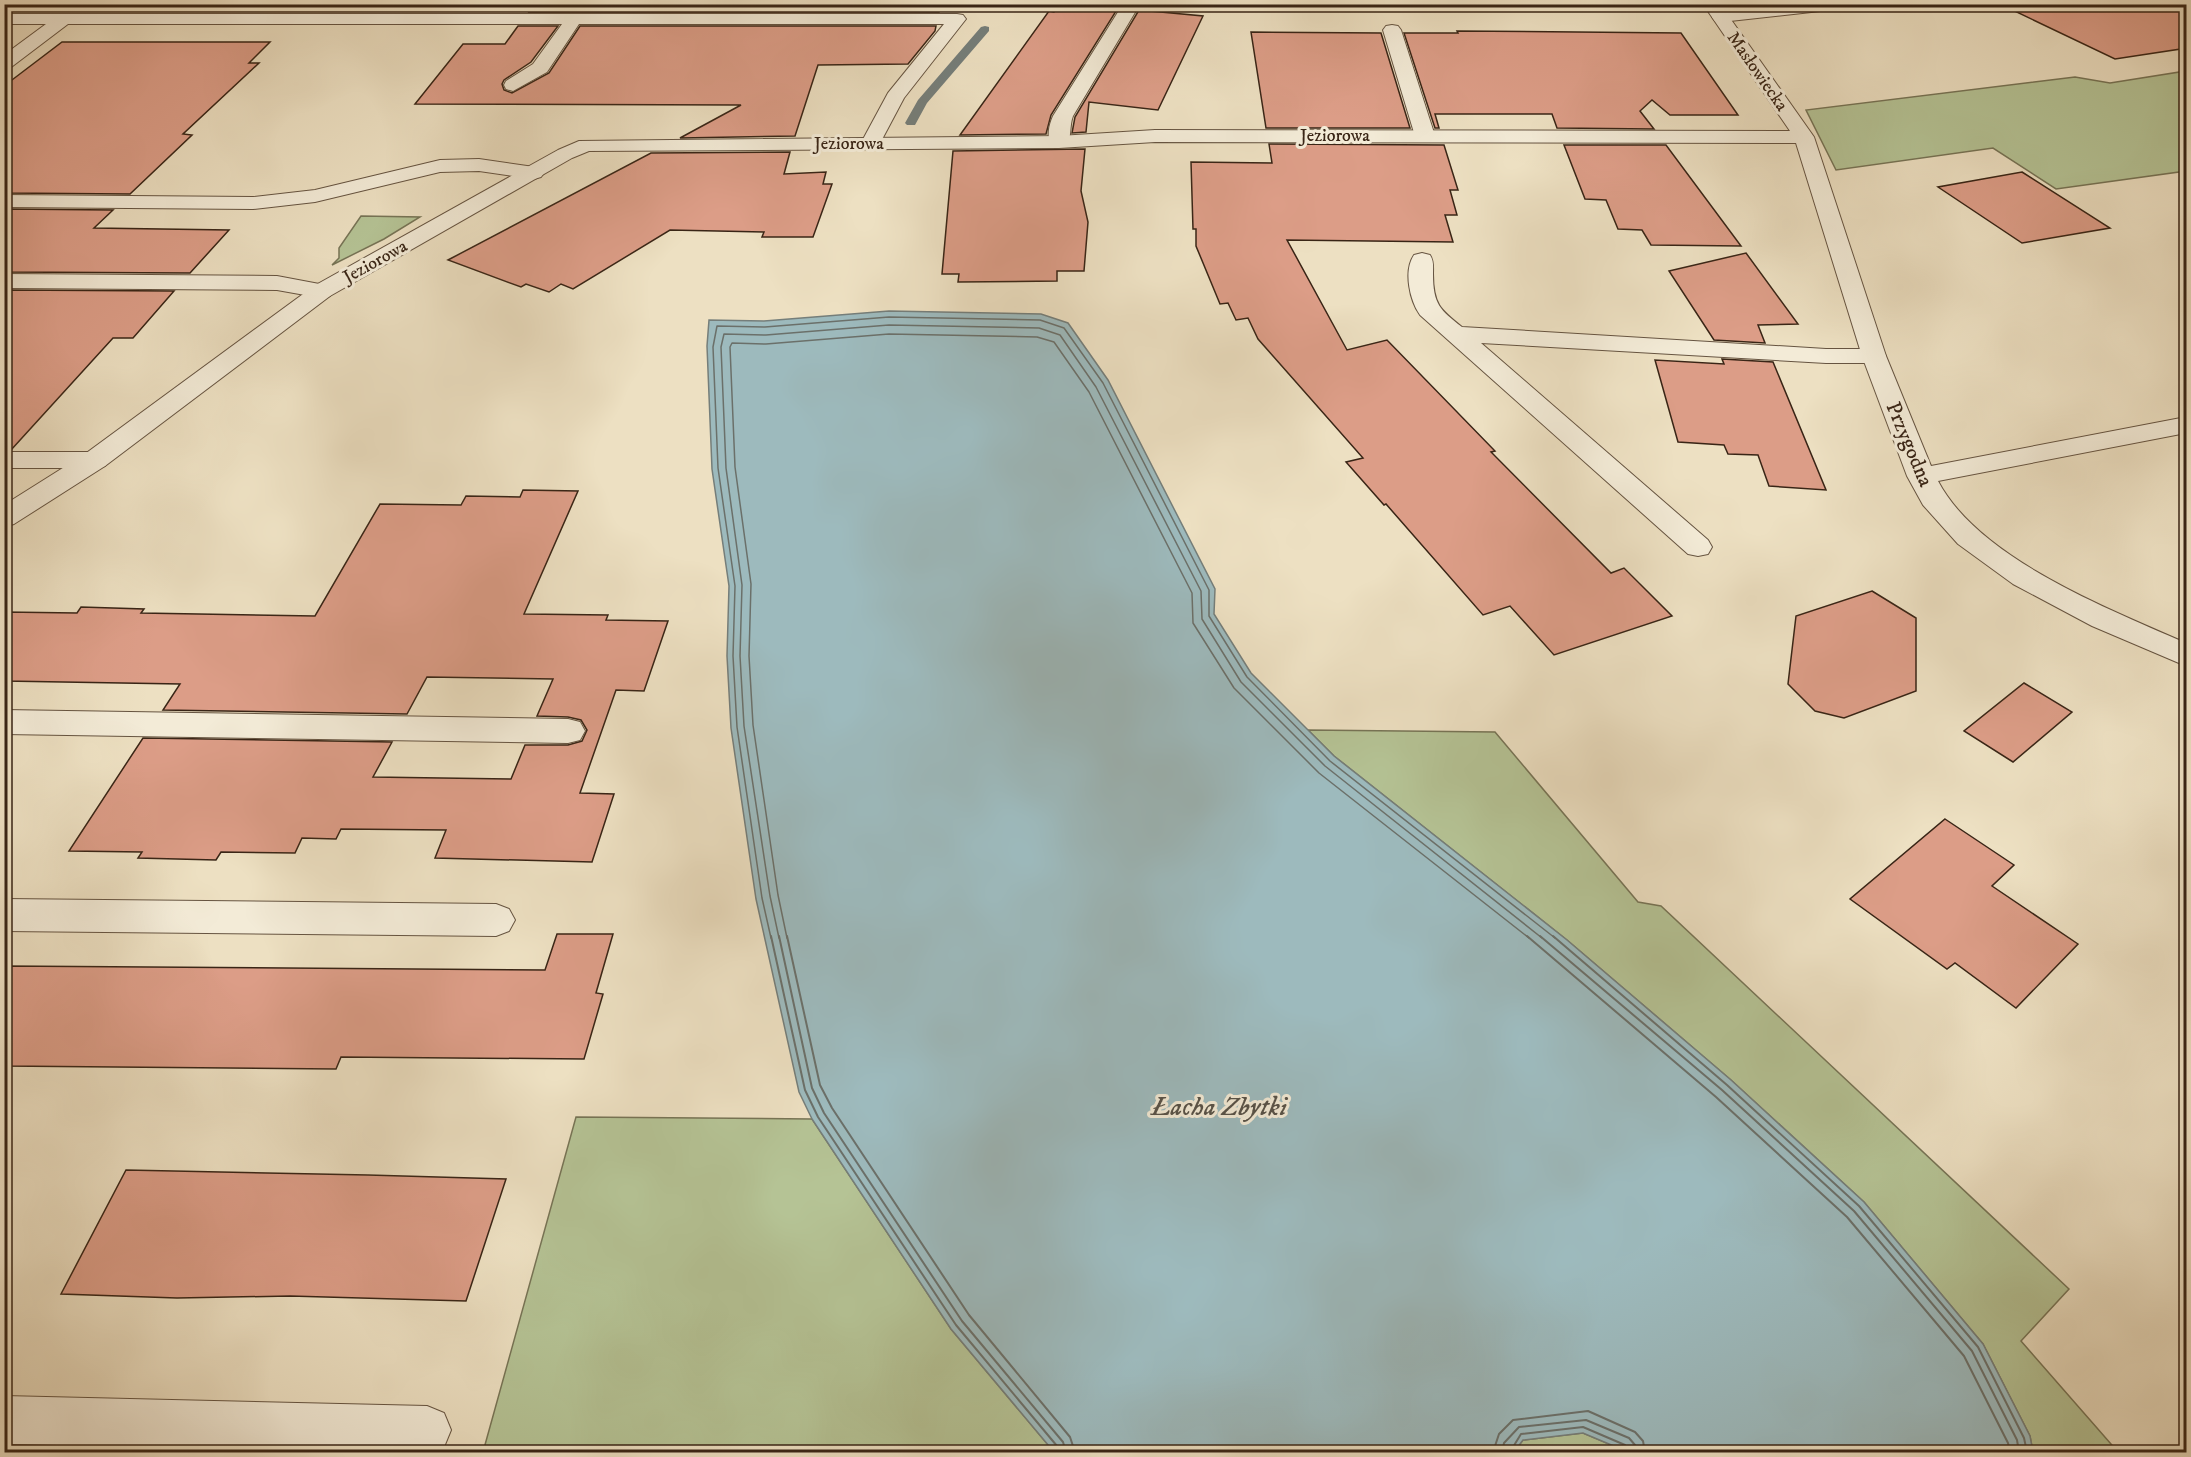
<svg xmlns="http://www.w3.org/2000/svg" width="2191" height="1457" viewBox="0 0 2191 1457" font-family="'IM FELL DW Pica',serif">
<rect width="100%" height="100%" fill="#ede0c2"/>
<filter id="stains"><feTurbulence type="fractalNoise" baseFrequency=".00333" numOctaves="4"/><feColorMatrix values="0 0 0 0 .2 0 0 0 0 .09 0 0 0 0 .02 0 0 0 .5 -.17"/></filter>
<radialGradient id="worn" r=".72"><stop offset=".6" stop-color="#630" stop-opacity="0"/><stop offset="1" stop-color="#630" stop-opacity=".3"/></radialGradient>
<g fill="#b5c395" stroke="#777456" stroke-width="1.5">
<path d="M 2186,71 L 2186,171 L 2056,189 L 1993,148 L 1836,170 L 1806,110 L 2075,77 L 2110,83 Z"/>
<path d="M 361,216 L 420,217 L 384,239 L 332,265 L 339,258 L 339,248 Z"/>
<path d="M 1308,730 L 1495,732 L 1638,902 L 1661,906 L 2069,1289 L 2021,1341 L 2118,1452 L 2033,1452 L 2030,1436 L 1983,1344 L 1864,1202 L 1731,1080 L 1567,940 L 1334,756 Z"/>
<path d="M 576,1117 L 812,1119 L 951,1329 L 1054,1452 L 483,1452 Z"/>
<path d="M 1583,1433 L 1628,1452 L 1514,1452 L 1523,1440 Z"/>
</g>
<path fill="#9dbabd" stroke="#757e7a" stroke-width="1.5" d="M 889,311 L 1041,314 L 1068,323 L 1108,380 L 1215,589 L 1214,614 L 1251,673 L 1334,756 L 1567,940 L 1731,1080 L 1864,1202 L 1983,1344 L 2030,1436 L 2033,1452 L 1628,1452 L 1583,1433 L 1523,1440 L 1514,1452 L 1054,1452 L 951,1329 L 812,1119 L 799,1092 L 756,899 L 731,728 L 727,656 L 729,586 L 712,469 L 707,346 L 709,320 L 764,321 Z"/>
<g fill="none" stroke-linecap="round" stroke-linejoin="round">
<g stroke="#6b706a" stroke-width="1.5">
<path d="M 771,938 L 762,898 L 737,727 L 733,656 L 735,586 L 718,468 L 713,347 L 717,326 L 765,327 L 889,317 L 1040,320 L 1064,328 L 1103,383 L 1209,590 L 1209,616 L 1247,677 L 1330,761 L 1555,938"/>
<path d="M 779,938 L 770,896 L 744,726 L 740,656 L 742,585 L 726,468 L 721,347 L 724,334 L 766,335 L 889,325 L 1039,328 L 1060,335 L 1096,387 L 1201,591 L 1202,619 L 1241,682 L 1325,766 L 1542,938"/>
<path d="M 787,938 L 778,895 L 753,725 L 749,656 L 751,584 L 735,467 L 730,347 L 732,343 L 766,344 L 889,334 L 1037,337 L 1054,342 L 1089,392 L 1192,593 L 1193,623 L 1234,688 L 1319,773 L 1529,938"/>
</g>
<g stroke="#6b706a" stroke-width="2">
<path d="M 771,936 L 805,1090 L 818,1117 L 956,1325 L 1057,1446 L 1058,1452"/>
<path d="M 779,936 L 812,1088 L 824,1113 L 962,1321 L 1063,1442 L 1066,1452"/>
<path d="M 787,936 L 820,1085 L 832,1108 L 969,1315 L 1070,1437 L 1075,1452"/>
<path d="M 1527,936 L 1716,1097 L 1847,1217 L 1964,1356 L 2008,1443 L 2010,1452"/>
<path d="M 1540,936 L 1722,1090 L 1854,1211 L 1972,1351 L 2017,1440 L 2019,1452"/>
<path d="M 1553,936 L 1727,1085 L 1859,1206 L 1978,1347 L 2024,1438 L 2027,1452"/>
<path d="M 1493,1452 L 1499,1434 L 1513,1420 L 1588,1411 L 1635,1432 L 1643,1441 L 1645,1452"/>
<path d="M 1502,1452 L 1504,1443 L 1519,1427 L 1586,1420 L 1629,1438 L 1635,1445 L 1636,1452"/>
<path d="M 1510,1452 L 1521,1434 L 1583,1427 L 1625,1445 L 1628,1452"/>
</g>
<path fill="#757e7a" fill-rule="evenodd" d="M 985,26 L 989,27 L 989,31 L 927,103 L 915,125 L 907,125 L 905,123 L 918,100 L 981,27 Z"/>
</g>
<g fill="#dc9d87" stroke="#392516" stroke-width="1.5">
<path d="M 534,4 L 940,4 L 939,12 L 529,12 Z"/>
<path d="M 1059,4 L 1118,8 L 1051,115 L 1046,134 L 960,135 L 1049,11 L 1054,12 Z"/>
<path d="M 2000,4 L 2187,4 L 2187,48 L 2115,59 Z"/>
<path d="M 1139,10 L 1203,16 L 1158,110 L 1089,102 L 1086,132 L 1072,133 L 1075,117 Z"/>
<path d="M 518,26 L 558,26 L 531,62 L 504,80 L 502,84 L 504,90 L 512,93 L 549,73 L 580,26 L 936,26 L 935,31 L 908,64 L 818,65 L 795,136 L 680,138 L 741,105 L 415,104 L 463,44 L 505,44 Z"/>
<path d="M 1457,31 L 1681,33 L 1738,115 L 1670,115 L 1652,100 L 1640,111 L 1654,129 L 1557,128 L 1552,114 L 1435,114 L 1439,128 L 1435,128 L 1404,33 L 1458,33 Z"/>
<path d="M 1251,32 L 1381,33 L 1410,128 L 1266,128 Z"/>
<path d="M 62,42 L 270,42 L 249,63 L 259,63 L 183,134 L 192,135 L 130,194 L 4,193 L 4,86 Z"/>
<path d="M 1269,144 L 1444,145 L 1458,190 L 1450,190 L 1457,215 L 1445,215 L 1453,242 L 1287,240 L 1347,350 L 1387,340 L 1495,451 L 1491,452 L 1611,573 L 1624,568 L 1672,616 L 1554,655 L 1510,606 L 1483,615 L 1386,504 L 1384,505 L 1346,462 L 1363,458 L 1258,339 L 1248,318 L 1236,320 L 1228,303 L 1220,304 L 1196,246 L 1196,229 L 1193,229 L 1191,162 L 1272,163 Z"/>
<path d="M 1564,145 L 1666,145 L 1741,246 L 1651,245 L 1642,230 L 1618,229 L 1606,200 L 1585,199 Z"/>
<path d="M 1085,149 L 1081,191 L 1088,222 L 1084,271 L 1057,271 L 1057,281 L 958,282 L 959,274 L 942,274 L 953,151 Z"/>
<path d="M 790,152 L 784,174 L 826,172 L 823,184 L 832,184 L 813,237 L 762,237 L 764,232 L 670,230 L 573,289 L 561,284 L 549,292 L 526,284 L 521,287 L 448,260 L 651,153 Z"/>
<path d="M 2022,172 L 2110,228 L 2022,243 L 1938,187 Z"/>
<path d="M 4,209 L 113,210 L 94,228 L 229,230 L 190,273 L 4,272 Z"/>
<path d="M 1746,253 L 1798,324 L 1758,325 L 1765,343 L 1714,340 L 1669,271 Z"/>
<path d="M 4,290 L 174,291 L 133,338 L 113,338 L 11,450 L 4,450 Z"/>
<path d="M 1722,359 L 1773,362 L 1826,490 L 1769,486 L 1758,455 L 1728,454 L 1724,445 L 1678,442 L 1655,360 L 1724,364 Z"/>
<path d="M 523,490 L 578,491 L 524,614 L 608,615 L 606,620 L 668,621 L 644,691 L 616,690 L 580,793 L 614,794 L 592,862 L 435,858 L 446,830 L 341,829 L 336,839 L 302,838 L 295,853 L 221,852 L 216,860 L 138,858 L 142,852 L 69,851 L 143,738 L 392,742 L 373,777 L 511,779 L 525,745 L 568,745 L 582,741 L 587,730 L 581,720 L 568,717 L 537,716 L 553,679 L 427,677 L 407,714 L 163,710 L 180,684 L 4,681 L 4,612 L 77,613 L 81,607 L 144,609 L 141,613 L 315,616 L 380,504 L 461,505 L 466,496 L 520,497 Z"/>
<path d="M 1872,591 L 1916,618 L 1916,691 L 1844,718 L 1815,711 L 1788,684 L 1796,616 Z"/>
<path d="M 2024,683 L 2072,712 L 2013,762 L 1964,731 Z"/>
<path d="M 1945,819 L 2014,865 L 1992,886 L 2078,944 L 2016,1008 L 1955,963 L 1947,969 L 1850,899 Z"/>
<path d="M 557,934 L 613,934 L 596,993 L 603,994 L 584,1059 L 341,1057 L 336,1069 L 4,1066 L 4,966 L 545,970 Z"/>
<path d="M 126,1170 L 368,1175 L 506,1179 L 466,1301 L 290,1296 L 177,1298 L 61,1294 Z"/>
</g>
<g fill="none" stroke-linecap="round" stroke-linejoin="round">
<defs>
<g id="lane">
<path d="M 1123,4 L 1140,4 L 1073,116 C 1069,126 1072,138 1066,146 L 1052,146 C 1046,137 1049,125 1053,116 Z"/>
<path d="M 1787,4 L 1846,4 L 1838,9 L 1721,22 L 1715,21 L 1712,17 L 1715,13 L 1721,12 Z"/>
<path d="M 4,14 L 957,14 L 963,15 L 966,19 L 904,98 L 878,147 L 864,147 L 861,143 L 888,93 L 944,24 L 579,24 L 547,72 L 513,91 L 506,89 L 504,85 L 506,81 L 533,64 L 562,24 L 68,24 L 10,68 L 4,69 L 4,55 L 46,24 L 4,24 Z"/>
<path d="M 1392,25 L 1398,26 L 1401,30 L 1435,136 L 1432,140 L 1418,140 L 1415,136 L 1383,30 L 1386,26 Z"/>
<path d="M 479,159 L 534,167 L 541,169 L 544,173 L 541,177 L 534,179 L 479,171 L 440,172 L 315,202 L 253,209 L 4,207 L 4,195 L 253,197 L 315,190 L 440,160 Z"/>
<path d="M 1422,253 L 1430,255 C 1434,261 1433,267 1433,274 C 1433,304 1440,310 1462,327 L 1826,349 L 1874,349 L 1883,351 L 1886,356 L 1883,361 L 1874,363 L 1826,363 L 1481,343 L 1708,540 L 1712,547 L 1708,554 L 1698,556 L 1688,554 L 1420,315 C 1410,301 1403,271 1414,255 Z"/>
<path d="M 4,274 L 277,276 L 330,286 L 334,291 L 330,296 L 322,298 L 277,290 L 4,288 Z"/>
<path d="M 4,452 L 95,452 L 105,454 L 109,460 L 105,466 L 95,468 L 4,468 Z"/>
<path d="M 4,710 L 568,719 L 580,722 L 585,731 L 580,740 L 568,743 L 4,734 Z"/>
<path d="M 4,899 L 496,904 L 509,909 L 515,920 L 509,931 L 496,936 L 4,931 Z"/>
<path d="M 4,1396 L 427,1406 L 444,1413 L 451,1430 L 444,1447 L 431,1452 L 4,1444 Z"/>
</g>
<path id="street" d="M 1703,4 L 1720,4 L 1814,137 L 1886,356 L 1931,466 L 2186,417 L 2186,433 L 1938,481 C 1979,559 2109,609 2186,643 L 2186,666 L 2092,626 L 2013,584 L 1958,544 L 1923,505 L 1907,476 L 1862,356 L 1796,143 L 1155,142 L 1059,148 L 589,151 L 572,158 L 330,296 L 105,466 L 14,524 L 4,527 L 4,505 L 85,454 L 314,286 L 558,150 L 579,141 L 1059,136 L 1155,130 L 1790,131 Z"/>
</defs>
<use href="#lane" stroke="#665441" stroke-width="2"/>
<use href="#street" stroke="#665441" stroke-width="2"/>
<use href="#lane" fill="#f3ebd7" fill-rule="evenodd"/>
<use href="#street" fill="#f3ebd7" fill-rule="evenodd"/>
</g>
<g text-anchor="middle" stroke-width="6" stroke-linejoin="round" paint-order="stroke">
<g font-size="18" fill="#392516" stroke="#f3ebd7">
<text transform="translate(1758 71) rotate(55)" y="6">Masłowiecka</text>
<text x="1335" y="141">Jeziorowa</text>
<text x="849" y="149">Jeziorowa</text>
<text transform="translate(375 261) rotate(-29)" y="6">Jeziorowa</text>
</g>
<g font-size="21" fill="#392516" stroke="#f3ebd7">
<text transform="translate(1910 444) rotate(67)" y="7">Przygodna</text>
</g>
<g font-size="27" font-style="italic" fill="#575248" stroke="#f3ebd7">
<text x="1219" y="1115">Łacha Zbytki</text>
</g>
</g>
<rect width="2191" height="1457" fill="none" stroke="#ede0c2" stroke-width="24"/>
<rect x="6" y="6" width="2179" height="1445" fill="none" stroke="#392516" stroke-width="3"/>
<rect x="12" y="12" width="2167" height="1433" fill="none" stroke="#392516" stroke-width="1.5"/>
<rect width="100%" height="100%" filter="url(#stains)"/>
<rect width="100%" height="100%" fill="url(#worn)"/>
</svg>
